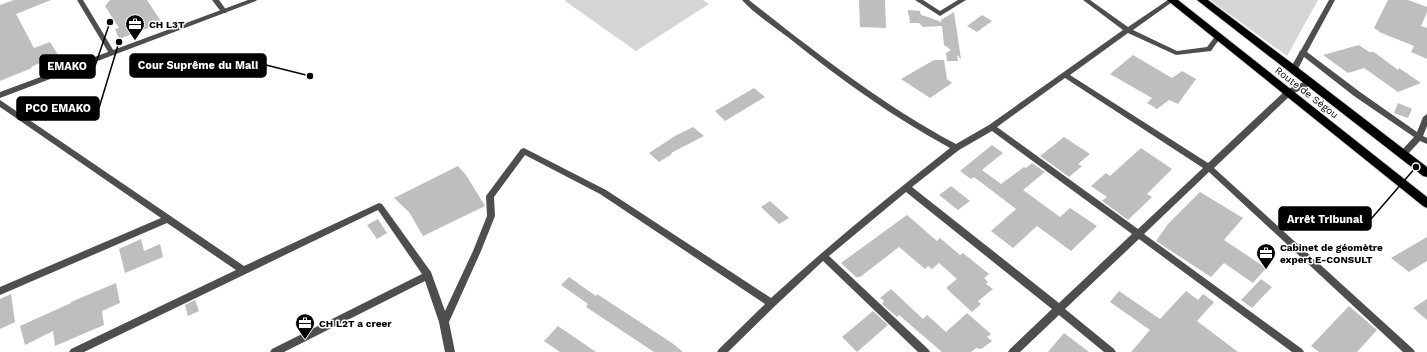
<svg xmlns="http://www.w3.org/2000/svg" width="1427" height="352" viewBox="0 0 1427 352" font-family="'Work Sans',sans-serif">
<rect width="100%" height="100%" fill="#fff"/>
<g fill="#d5d5d5">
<path d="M 566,0 L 703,0 L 709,4 L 636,51 L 565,1 Z"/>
<path d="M 1210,0 L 1318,0 L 1287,56 Z"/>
</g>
<g fill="#bebebe">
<path d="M 14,0 L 51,0 L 16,14 L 34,48 L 50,42 L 58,55 L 31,67 L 32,68 L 0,81 L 0,5 Z"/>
<path d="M 110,0 L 147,0 L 162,23 L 119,39 L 115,29 L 119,28 L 105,6 Z"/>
<path d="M 859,0 L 885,0 L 886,28 L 860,27 Z"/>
<path d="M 1388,0 L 1408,0 L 1427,7 L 1427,12 L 1421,26 L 1427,28 L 1427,59 L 1411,52 L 1414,46 L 1379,32 L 1379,31 L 1374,28 Z"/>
<path d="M 908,10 L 920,11 L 921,15 L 928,17 L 941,22 L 941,20 L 954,12 L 961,59 L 957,55 L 958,61 L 947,61 L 946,53 L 951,50 L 944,45 L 942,26 L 923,27 L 919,23 L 910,23 L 909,15 L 907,13 L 908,14 Z"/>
<path d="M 982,15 L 992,21 L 977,32 L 967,26 Z"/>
<path d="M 1359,45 L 1369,52 L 1374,52 L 1398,70 L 1399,68 L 1421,83 L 1398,92 L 1364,68 L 1348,73 L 1323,55 Z"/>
<path d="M 1133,55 L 1172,78 L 1182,71 L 1196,79 L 1178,104 L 1169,100 L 1157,109 L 1147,103 L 1152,98 L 1110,74 Z"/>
<path d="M 934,60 L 944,60 L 947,79 L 952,83 L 930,98 L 901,79 Z"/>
<path d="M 754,88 L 765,97 L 725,121 L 715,111 Z"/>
<path d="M 1398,103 L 1412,109 L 1408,118 L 1394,113 Z"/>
<path d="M 693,127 L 704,136 L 671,153 L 672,154 L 659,162 L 649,153 L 675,136 Z"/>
<path d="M 1064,137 L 1090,154 L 1078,164 L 1082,166 L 1069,177 L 1040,156 Z"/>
<path d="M 992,145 L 1003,153 L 982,170 L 1001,184 L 1024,167 L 1026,168 L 1032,163 L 1045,172 L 1023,190 L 1060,217 L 1070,208 L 1097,226 L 1071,251 L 1037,226 L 1013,248 L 991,231 L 1016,209 L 974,177 L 971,179 L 960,171 Z"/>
<path d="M 1141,148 L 1172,169 L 1147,194 L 1152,197 L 1128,220 L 1102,201 L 1107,197 L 1091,186 L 1106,173 L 1110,176 Z"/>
<path d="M 458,166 L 466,175 L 485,206 L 423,236 L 409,212 L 394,198 Z"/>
<path d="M 951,186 L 970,201 L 958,210 L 939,195 Z"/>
<path d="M 1200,192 L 1243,218 L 1224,240 L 1266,268 L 1253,283 L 1224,263 L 1211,277 L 1156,241 L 1168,224 Z"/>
<path d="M 770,201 L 789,218 L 779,224 L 761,207 Z"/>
<path d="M 907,215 L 937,241 L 940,238 L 960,255 L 963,253 L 989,274 L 984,278 L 988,282 L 986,284 L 993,289 L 978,301 L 981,304 L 972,312 L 946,288 L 957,279 L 939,263 L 932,269 L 928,266 L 925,269 L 899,247 L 860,277 L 856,277 L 841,263 Z"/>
<path d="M 378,219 L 387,233 L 377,239 L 367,225 Z"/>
<path d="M 1427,237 L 1427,261 L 1409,272 L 1391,258 Z"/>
<path d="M 141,239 L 144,251 L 160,244 L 163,257 L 125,273 L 119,249 Z"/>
<path d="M 569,277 L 596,296 L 597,294 L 672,343 L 683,352 L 654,352 L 586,307 L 588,304 L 561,285 Z"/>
<path d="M 1261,279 L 1272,287 L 1252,308 L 1241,300 Z"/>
<path d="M 116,283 L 120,303 L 102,311 L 104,325 L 55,346 L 53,331 L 25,345 L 20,326 L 71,303 L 71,302 Z"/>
<path d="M 891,289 L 923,319 L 927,315 L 946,332 L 967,313 L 991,334 L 987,337 L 992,341 L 981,349 L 976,348 L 971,352 L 942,352 L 899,315 L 897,317 L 882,304 L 884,301 L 880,298 Z"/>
<path d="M 1119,291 L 1160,319 L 1186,291 L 1198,300 L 1203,294 L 1214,302 L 1197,321 L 1238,352 L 1131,352 L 1150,330 L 1110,302 Z"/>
<path d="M 11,294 L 15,322 L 0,329 L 0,299 Z"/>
<path d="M 1427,299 L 1427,320 L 1413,308 Z"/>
<path d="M 195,300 L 199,311 L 188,316 L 185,305 Z"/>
<path d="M 1349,306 L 1377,330 L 1357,352 L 1319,352 L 1311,346 Z"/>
<path d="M 873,311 L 888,325 L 857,352 L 842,337 Z"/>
<path d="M 558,326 L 596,352 L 560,352 L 544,341 Z"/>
<path d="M 1064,333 L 1089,352 L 1048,352 Z"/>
</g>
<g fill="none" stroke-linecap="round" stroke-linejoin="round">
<defs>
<g id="trunk">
<path d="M 1167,0 L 1178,0 L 1427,197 L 1427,208 L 1423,206 Z"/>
<path d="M 1197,0 L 1208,0 L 1297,67 L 1427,167 L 1427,177 L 1423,176 Z"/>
</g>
</defs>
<use href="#trunk" stroke="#dbdbdb" stroke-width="2"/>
<g fill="#4e4e4e" fill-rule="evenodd">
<path d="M 77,0 L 83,0 L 115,53 L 114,55 L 110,55 Z"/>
<path d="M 212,0 L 219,0 L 227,11 L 226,13 L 222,13 Z"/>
<path d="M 742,0 L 749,0 C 815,52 881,104 956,144 L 989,125 L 1123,30 L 1083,0 L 1090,0 L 1128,27 L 1168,0 L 1175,0 L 1133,30 L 1177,51 L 1207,47 L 1216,35 L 1220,35 L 1221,37 L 1211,51 L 1176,55 L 1128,33 L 1070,75 L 1208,163 L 1286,90 L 1308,80 L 1314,80 L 1315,82 L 1314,84 L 1292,94 L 1214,168 L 1413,349 L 1415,352 L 1403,352 L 1209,172 L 1144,234 L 1302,349 L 1304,352 L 1292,352 L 1139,239 L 1065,309 L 1114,349 L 1116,352 L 1104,352 L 1059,315 L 1020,352 L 1008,352 L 1010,349 L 1052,309 L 906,192 L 829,256 L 928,349 L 930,352 L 918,352 L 823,261 L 775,306 L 728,352 L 717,352 L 719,349 L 765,304 L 600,194 L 525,155 L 494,197 L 495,216 L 481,251 L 449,322 L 455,352 L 445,352 L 439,322 L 425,281 L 284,352 L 270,352 L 272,349 L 422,274 L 378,210 L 84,352 L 69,352 L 71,349 L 236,270 L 167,223 L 0,295 L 0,287 L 161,218 L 0,107 L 0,100 L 244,266 L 379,203 L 382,204 L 431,272 L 445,311 L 473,251 L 487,216 L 486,196 L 521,149 L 524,148 L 606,190 L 771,298 C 829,245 889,196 950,148 C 893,117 840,79 789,38 C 775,27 753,13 742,0 ZM 1065,78 L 1203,168 L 1138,229 L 997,127 ZM 992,131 L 1132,234 L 1059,303 L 912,187 L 959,150 Z"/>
<path d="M 915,0 L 923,0 L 940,11 L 958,0 L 966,0 L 940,16 Z"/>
<path d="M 1329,0 L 1335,0 L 1307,52 L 1360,92 L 1417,132 L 1423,117 L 1427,114 L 1427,126 L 1423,136 L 1427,138 L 1427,144 L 1420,141 L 1406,156 L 1400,156 L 1399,154 L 1400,152 L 1414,137 L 1354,96 L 1304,57 L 1297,71 L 1291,71 L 1290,69 L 1299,53 L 1299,52 L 1301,50 Z"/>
</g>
<path fill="#4e4e4e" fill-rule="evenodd" d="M 248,0 L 257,0 L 256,1 L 0,98 L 0,92 Z"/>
<use href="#trunk" fill="#000" fill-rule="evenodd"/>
</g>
<defs>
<symbol id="office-pin" viewBox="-11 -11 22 30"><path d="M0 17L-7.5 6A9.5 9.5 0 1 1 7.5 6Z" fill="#000" stroke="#fff"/><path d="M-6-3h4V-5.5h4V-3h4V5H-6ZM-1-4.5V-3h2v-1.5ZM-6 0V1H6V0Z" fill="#fff"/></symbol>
</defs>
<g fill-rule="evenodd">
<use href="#office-pin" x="124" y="13" width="22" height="30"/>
<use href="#office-pin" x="1255" y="242" width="22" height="30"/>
<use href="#office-pin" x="294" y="312" width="22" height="30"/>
</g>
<g text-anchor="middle" stroke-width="3" stroke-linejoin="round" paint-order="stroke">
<g font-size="10" font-weight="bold" fill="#000" stroke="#fff" text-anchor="start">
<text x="149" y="28">CH L3T</text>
<text x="1280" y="251">Cabinet de géomètre<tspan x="1280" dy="12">expert E-CONSULT</tspan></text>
<text x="319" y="327">CH L2T a creer</text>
</g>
<g font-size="10" fill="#000" stroke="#fff">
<text transform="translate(1307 92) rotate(38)" y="4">Route de Ségou</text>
</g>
</g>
<path fill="none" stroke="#000" stroke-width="1.5" d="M310 76L266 65M110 22L95 66M119 42L99 108M1416 167L1371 219"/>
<g fill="#000" stroke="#fff" stroke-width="1.5">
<circle cx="310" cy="76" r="4"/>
<circle cx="110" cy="22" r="4"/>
<circle cx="119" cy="42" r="4"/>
<circle cx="1416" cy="167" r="4"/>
</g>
<g fill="#000" stroke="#000" stroke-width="1.5">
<rect x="130" y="54" width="136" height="23" rx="4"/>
<rect x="40" y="55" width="55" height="23" rx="4"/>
<rect x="17" y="97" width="82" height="23" rx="4"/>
<rect x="1279" y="207" width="92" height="23" rx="4"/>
</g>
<g font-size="11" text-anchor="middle" font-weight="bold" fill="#fff">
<text x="198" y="69">Cour Suprême du Mali</text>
<text x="67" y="70">EMAKO</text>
<text x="58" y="112">PCO EMAKO</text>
<text x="1325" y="223">Arrêt Tribunal</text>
</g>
</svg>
